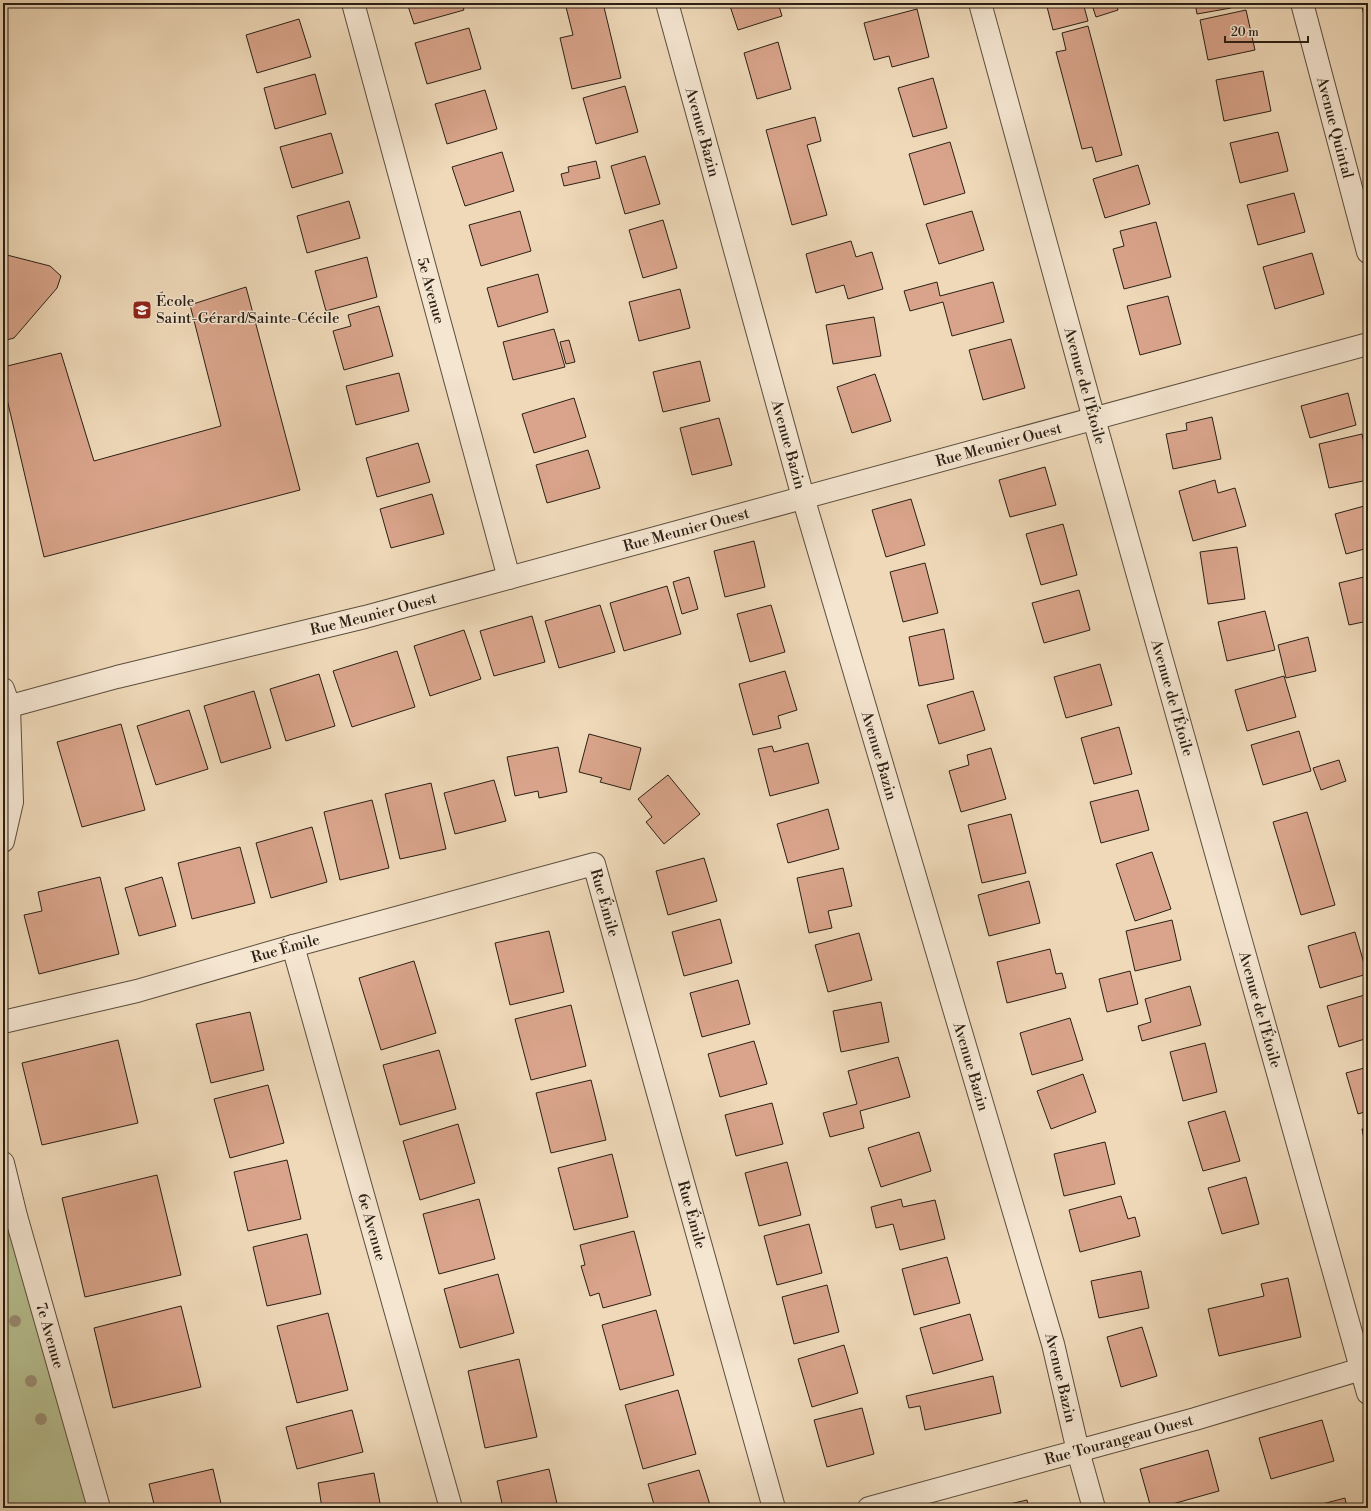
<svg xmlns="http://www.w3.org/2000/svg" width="1371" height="1511" viewBox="0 0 1371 1511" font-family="'Libre Bodoni',serif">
<rect width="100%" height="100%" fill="#efd9b9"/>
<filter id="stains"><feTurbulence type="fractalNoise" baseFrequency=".005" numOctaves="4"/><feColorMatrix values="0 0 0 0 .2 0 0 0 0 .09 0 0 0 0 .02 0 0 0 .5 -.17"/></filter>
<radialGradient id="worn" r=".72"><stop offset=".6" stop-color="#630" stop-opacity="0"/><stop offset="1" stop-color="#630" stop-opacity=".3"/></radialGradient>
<path fill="#b7c091" stroke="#707052" d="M 16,1216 L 99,1508 L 3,1508 L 3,1219 Z"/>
<g fill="#d9a48b" stroke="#2a2014">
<path d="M 407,3 L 462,3 L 464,10 L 414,24 Z"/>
<path d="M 565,3 L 603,3 L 621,78 L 572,89 L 560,38 L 573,35 Z"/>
<path d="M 729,3 L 778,3 L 782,16 L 738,30 Z"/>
<path d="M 1046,3 L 1083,3 L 1088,21 L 1053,30 Z"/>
<path d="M 1098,3 L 1116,3 L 1118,10 L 1096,17 L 1092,5 Z"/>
<path d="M 1195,3 L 1230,3 L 1231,8 L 1197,14 Z"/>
<path d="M 1361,3 L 1368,3 L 1368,32 Z"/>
<path d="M 917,9 L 929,57 L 892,67 L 889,56 L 874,60 L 864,23 Z"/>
<path d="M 1246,10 L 1255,50 L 1208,60 L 1200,20 Z"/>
<path d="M 299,19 L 311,57 L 257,73 L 246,35 Z"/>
<path d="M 1088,26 L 1122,155 L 1096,162 L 1092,147 L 1082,149 L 1056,52 L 1066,50 L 1062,33 Z"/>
<path d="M 469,28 L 481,69 L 427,84 L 415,43 Z"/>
<path d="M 778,42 L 791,89 L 757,99 L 744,53 Z"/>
<path d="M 1263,71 L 1271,111 L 1224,121 L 1216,80 Z"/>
<path d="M 315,74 L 326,114 L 275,129 L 264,88 Z"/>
<path d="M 933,78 L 947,128 L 913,137 L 898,88 Z"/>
<path d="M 625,86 L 638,132 L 596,144 L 583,98 Z"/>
<path d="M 485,90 L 497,129 L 447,144 L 435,104 Z"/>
<path d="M 815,117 L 821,141 L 807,145 L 827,215 L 792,225 L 766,130 Z"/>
<path d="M 1278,132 L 1288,171 L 1240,183 L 1230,143 Z"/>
<path d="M 331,133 L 343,173 L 292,188 L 280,147 Z"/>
<path d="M 950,142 L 965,193 L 924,205 L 909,154 Z"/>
<path d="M 502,152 L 514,191 L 465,206 L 452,167 Z"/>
<path d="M 645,156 L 660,204 L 625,214 L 611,166 Z"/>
<path d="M 596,161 L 600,178 L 564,186 L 561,174 L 569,172 L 568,167 Z"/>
<path d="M 1138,165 L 1150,204 L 1105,218 L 1093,179 Z"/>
<path d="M 1294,193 L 1305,232 L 1258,245 L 1247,205 Z"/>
<path d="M 349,201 L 360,238 L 307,253 L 297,216 Z"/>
<path d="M 520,211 L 531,251 L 481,266 L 469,225 Z"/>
<path d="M 972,211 L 984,250 L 939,264 L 926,224 Z"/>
<path d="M 663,220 L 677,268 L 643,278 L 629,230 Z"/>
<path d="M 1156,222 L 1171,277 L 1124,289 L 1113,249 L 1124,246 L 1120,231 Z"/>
<path d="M 851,241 L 856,257 L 872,252 L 883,289 L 848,299 L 844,285 L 816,293 L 806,254 Z"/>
<path d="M 1312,253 L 1324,294 L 1275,309 L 1263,267 Z"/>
<path d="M 3,254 L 50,266 L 61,276 L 57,288 L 14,338 L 3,341 Z"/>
<path d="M 367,257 L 377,297 L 326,311 L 315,271 Z"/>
<path d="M 538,274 L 548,312 L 498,327 L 487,288 Z"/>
<path d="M 937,282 L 940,296 L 993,282 L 1004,322 L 952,336 L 943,302 L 910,311 L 904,291 Z"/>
<path d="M 246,287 L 300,490 L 44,557 L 3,382 L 3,367 L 61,353 L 94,461 L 221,426 L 190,305 Z"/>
<path d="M 680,289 L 690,328 L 639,341 L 629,302 Z"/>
<path d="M 1168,296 L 1181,344 L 1140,355 L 1127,306 Z"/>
<path d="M 379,306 L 393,356 L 344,370 L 333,331 L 351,326 L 348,315 Z"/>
<path d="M 874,317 L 881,356 L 833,364 L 826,325 Z"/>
<path d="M 554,329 L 565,367 L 513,380 L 503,342 Z"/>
<path d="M 1011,339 L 1025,388 L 983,400 L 969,350 Z"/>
<path d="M 569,340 L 575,362 L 566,364 L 560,342 Z"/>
<path d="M 700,361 L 710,401 L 663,412 L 653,372 Z"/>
<path d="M 399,373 L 409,411 L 356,425 L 346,386 Z"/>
<path d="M 875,374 L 891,421 L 852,433 L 837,387 Z"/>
<path d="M 1348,393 L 1356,425 L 1310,438 L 1301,406 Z"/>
<path d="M 574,398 L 586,437 L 534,453 L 522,414 Z"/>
<path d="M 1212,417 L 1221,459 L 1173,469 L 1166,434 L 1187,430 L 1186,423 Z"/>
<path d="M 719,418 L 732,465 L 692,475 L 680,428 Z"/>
<path d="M 1362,434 L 1368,461 L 1368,480 L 1329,488 L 1319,444 Z"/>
<path d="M 418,443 L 430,482 L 377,497 L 366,458 Z"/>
<path d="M 588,450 L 600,488 L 547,503 L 536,465 Z"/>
<path d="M 1045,467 L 1056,505 L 1010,517 L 999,480 Z"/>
<path d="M 1215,480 L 1218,493 L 1235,488 L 1246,526 L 1193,541 L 1179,491 Z"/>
<path d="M 432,494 L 444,534 L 391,548 L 380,509 Z"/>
<path d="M 911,499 L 925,545 L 886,557 L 872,510 Z"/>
<path d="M 1368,505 L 1368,548 L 1346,554 L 1335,514 Z"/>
<path d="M 1063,524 L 1077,575 L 1041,585 L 1026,534 Z"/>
<path d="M 754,541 L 765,587 L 725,597 L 714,551 Z"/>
<path d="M 1237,547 L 1245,599 L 1208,604 L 1200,552 Z"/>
<path d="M 925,563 L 938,613 L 903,622 L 890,572 Z"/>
<path d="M 1368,576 L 1368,621 L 1349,625 L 1339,583 Z"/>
<path d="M 689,577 L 698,609 L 682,614 L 673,582 Z"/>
<path d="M 667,586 L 681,634 L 624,651 L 610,603 Z"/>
<path d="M 1079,590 L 1090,630 L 1044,643 L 1032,603 Z"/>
<path d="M 600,605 L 615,652 L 559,668 L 545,621 Z"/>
<path d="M 771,605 L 785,652 L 750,662 L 737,614 Z"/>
<path d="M 1265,611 L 1275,650 L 1227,661 L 1218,622 Z"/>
<path d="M 532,616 L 545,662 L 494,676 L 480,631 Z"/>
<path d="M 944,629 L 954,679 L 919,686 L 909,637 Z"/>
<path d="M 464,630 L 481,679 L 430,696 L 414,646 Z"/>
<path d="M 1308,637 L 1316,671 L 1286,678 L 1278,645 Z"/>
<path d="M 397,651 L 415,707 L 352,727 L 333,671 Z"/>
<path d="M 1100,664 L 1112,705 L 1066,718 L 1054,677 Z"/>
<path d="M 785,671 L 797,710 L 778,716 L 781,728 L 753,735 L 739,684 Z"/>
<path d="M 319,674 L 335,726 L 286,741 L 270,689 Z"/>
<path d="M 1284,676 L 1296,717 L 1247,731 L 1235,690 Z"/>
<path d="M 254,691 L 271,748 L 221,763 L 204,706 Z"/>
<path d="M 973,691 L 985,730 L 939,744 L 927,705 Z"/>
<path d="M 189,710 L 208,769 L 156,785 L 137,726 Z"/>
<path d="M 121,724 L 145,810 L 82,827 L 57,742 Z"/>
<path d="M 1119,727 L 1132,774 L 1094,784 L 1081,738 Z"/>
<path d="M 1299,731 L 1311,771 L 1263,785 L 1251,745 Z"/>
<path d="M 589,734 L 641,748 L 630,790 L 600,782 L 602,778 L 579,772 Z"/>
<path d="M 808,743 L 819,783 L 770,796 L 758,749 L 772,746 L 774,752 Z"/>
<path d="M 558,747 L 567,792 L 539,798 L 538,791 L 515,796 L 507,757 Z"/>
<path d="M 991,748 L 1006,799 L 961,812 L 949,771 L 969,765 L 967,755 Z"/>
<path d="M 1339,760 L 1346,781 L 1321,790 L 1313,768 Z"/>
<path d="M 668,775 L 700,814 L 664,844 L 646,822 L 652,817 L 638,799 Z"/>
<path d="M 494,780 L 506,821 L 455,834 L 444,793 Z"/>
<path d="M 431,783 L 446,849 L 400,859 L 385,794 Z"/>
<path d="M 1138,790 L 1149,830 L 1101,843 L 1090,802 Z"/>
<path d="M 372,800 L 389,868 L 340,880 L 324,812 Z"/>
<path d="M 828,809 L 839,849 L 788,863 L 777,824 Z"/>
<path d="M 1307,812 L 1335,905 L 1301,915 L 1273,822 Z"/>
<path d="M 1011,814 L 1026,873 L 982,883 L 968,825 Z"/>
<path d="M 312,827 L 327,882 L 271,898 L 256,843 Z"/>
<path d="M 240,847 L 255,903 L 192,919 L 178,863 Z"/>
<path d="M 1152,852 L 1171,909 L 1135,921 L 1116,864 Z"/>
<path d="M 704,858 L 717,901 L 668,915 L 656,871 Z"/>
<path d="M 843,868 L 852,906 L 828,911 L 832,928 L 809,933 L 797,878 Z"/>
<path d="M 100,877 L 119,954 L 39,974 L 24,915 L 42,911 L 38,892 Z"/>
<path d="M 162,877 L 176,926 L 139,936 L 125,888 Z"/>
<path d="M 1029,881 L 1040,923 L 989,936 L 978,895 Z"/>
<path d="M 720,919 L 732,963 L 684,976 L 672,932 Z"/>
<path d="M 1172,920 L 1181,960 L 1135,971 L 1126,931 Z"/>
<path d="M 549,931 L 564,992 L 510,1005 L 495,943 Z"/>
<path d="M 1355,932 L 1367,974 L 1320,988 L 1308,946 Z"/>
<path d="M 859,933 L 872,980 L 828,992 L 815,945 Z"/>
<path d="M 1050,949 L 1056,974 L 1062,973 L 1066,988 L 1007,1003 L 997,962 Z"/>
<path d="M 414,961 L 436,1033 L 381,1050 L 359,978 Z"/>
<path d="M 1130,971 L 1138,1004 L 1107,1012 L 1099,979 Z"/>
<path d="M 738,980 L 750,1024 L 702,1037 L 690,993 Z"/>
<path d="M 1190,986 L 1201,1025 L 1142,1041 L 1138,1026 L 1151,1022 L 1145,999 Z"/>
<path d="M 1368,994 L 1368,1038 L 1339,1047 L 1327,1006 Z"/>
<path d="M 881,1002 L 889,1042 L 841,1052 L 833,1011 Z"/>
<path d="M 571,1005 L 586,1066 L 531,1080 L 515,1019 Z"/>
<path d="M 250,1012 L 264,1070 L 211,1083 L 196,1024 Z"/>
<path d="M 1070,1018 L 1083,1060 L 1032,1075 L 1020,1033 Z"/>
<path d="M 118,1040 L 138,1123 L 42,1145 L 22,1063 Z"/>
<path d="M 754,1041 L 767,1084 L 720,1097 L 708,1054 Z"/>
<path d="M 1205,1043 L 1217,1092 L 1183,1101 L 1170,1052 Z"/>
<path d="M 439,1050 L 456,1109 L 400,1125 L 383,1065 Z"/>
<path d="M 898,1057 L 910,1097 L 860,1111 L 864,1128 L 830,1137 L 823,1113 L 857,1104 L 848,1071 Z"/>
<path d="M 1368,1067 L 1368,1111 L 1358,1114 L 1346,1073 Z"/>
<path d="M 1083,1074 L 1096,1112 L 1051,1129 L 1037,1091 Z"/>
<path d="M 591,1080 L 606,1140 L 551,1153 L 536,1093 Z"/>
<path d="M 268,1085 L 284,1143 L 230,1158 L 214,1099 Z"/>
<path d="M 772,1103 L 783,1144 L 736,1156 L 725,1115 Z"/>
<path d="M 1225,1111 L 1240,1161 L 1203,1171 L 1188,1122 Z"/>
<path d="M 458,1124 L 475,1183 L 420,1200 L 403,1141 Z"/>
<path d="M 1368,1128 L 1368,1159 L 1362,1129 Z"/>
<path d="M 919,1132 L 931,1171 L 881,1187 L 868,1148 Z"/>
<path d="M 1105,1142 L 1115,1184 L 1064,1196 L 1054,1154 Z"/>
<path d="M 612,1154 L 628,1217 L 574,1230 L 558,1168 Z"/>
<path d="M 287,1160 L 301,1219 L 248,1231 L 234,1172 Z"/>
<path d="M 787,1162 L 801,1215 L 759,1226 L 745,1173 Z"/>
<path d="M 157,1175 L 181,1275 L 85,1297 L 62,1198 Z"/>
<path d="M 1246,1177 L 1259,1224 L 1222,1234 L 1208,1188 Z"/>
<path d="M 1121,1196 L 1128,1219 L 1135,1217 L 1140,1236 L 1080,1252 L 1069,1210 Z"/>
<path d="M 479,1199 L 495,1259 L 439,1274 L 423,1214 Z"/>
<path d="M 901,1199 L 903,1207 L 935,1200 L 945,1239 L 900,1250 L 893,1224 L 876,1228 L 871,1207 Z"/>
<path d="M 809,1224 L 822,1273 L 777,1285 L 764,1236 Z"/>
<path d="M 634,1231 L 651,1295 L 603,1308 L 599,1293 L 590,1296 L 581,1266 L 585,1265 L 580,1245 Z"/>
<path d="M 307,1234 L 321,1294 L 267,1306 L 253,1247 Z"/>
<path d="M 947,1257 L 960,1303 L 914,1315 L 902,1269 Z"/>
<path d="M 1141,1271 L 1149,1308 L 1099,1318 L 1091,1281 Z"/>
<path d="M 498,1274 L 514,1333 L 460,1348 L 444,1289 Z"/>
<path d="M 1288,1278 L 1301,1337 L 1219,1356 L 1208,1309 L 1264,1296 L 1261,1284 Z"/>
<path d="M 827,1285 L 839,1332 L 794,1344 L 782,1297 Z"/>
<path d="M 181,1306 L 201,1387 L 113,1408 L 94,1328 Z"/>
<path d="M 656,1310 L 674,1375 L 620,1390 L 602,1325 Z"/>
<path d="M 328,1313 L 348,1390 L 297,1403 L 277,1326 Z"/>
<path d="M 970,1314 L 983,1360 L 933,1374 L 920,1328 Z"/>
<path d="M 1142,1327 L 1157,1376 L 1121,1387 L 1107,1337 Z"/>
<path d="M 844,1345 L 858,1393 L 812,1407 L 798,1359 Z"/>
<path d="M 519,1359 L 537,1437 L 485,1448 L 468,1371 Z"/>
<path d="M 993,1376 L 1001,1413 L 925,1430 L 920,1406 L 909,1408 L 906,1396 Z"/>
<path d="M 678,1390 L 696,1454 L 643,1469 L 625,1405 Z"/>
<path d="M 862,1408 L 874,1454 L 827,1467 L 814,1420 Z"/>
<path d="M 352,1410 L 363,1452 L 297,1469 L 286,1427 Z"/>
<path d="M 1322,1420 L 1334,1461 L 1271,1479 L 1259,1438 Z"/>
<path d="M 1208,1450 L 1219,1491 L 1158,1508 L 1151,1508 L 1140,1469 Z"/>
<path d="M 213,1469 L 222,1508 L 155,1508 L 149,1484 Z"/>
<path d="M 549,1469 L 558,1508 L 503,1508 L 497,1481 Z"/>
<path d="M 699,1470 L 711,1508 L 655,1508 L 648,1484 Z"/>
<path d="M 374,1473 L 381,1508 L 322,1508 L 318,1483 Z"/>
<path d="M 1345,1498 L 1347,1508 L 1307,1508 Z"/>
<path d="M 1027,1500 L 1029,1508 L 992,1508 Z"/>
</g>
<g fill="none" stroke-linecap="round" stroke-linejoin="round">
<defs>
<g id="street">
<path id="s1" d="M 353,3 L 509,578"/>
<path id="s2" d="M 667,3 L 803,497 L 1053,1344 L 1078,1451 L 1094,1508"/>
<path id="s3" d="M 980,3 L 1094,419 L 1368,1393"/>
<path id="s4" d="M 1302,3 L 1368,252"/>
<path d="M 3,689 L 9,706 L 12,802 L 3,841"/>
<path id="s5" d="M 3,708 L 117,677 L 365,617 L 1368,344"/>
<path id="s6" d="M 293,946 L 451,1508"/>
<path id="s7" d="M 3,1022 L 137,991 L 293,946 L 594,864 L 774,1508"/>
<path id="s8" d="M 3,1163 L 16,1216 L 99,1508"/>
<path id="s9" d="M 869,1508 L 1195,1419 L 1368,1367"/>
</g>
</defs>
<use href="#street" stroke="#5b4e3d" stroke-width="24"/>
<use href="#street" stroke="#f5e6d2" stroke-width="22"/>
</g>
<g fill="#9a8e73">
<circle cx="15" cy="1321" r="6"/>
<circle cx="31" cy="1381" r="6"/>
<circle cx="41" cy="1419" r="6"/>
</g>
<defs>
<symbol id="school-square" viewBox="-11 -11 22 22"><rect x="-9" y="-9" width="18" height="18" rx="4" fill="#8f2418" stroke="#f5e6d2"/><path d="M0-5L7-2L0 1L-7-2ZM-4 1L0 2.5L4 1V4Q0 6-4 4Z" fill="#fff"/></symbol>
</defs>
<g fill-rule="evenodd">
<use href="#school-square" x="131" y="299" width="22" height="22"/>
</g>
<g text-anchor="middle" stroke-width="3" stroke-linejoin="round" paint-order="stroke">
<g font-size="15" fill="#2a2014" stroke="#f5e6d2">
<text dy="5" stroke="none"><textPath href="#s4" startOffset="129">Avenue Quintal</textPath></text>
<text dy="5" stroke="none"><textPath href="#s2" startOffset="134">Avenue Bazin</textPath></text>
<text dy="5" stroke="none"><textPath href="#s1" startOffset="298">5e Avenue</textPath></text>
<text dy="5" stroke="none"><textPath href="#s3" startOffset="397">Avenue de l'Étoile</textPath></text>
<text dy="5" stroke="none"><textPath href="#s5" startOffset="1030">Rue Meunier Ouest</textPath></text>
<text dy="5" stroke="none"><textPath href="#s2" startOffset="458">Avenue Bazin</textPath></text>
<text dy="5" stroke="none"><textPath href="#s5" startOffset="706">Rue Meunier Ouest</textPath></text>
<text dy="5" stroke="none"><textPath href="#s5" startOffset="382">Rue Meunier Ouest</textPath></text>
<text dy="5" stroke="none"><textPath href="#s3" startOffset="721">Avenue de l'Étoile</textPath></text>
<text dy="5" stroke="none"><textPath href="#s2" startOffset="782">Avenue Bazin</textPath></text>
<text dy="5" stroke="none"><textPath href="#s7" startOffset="652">Rue Émile</textPath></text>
<text dy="5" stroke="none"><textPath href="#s7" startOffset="292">Rue Émile</textPath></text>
<text dy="5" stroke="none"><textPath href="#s3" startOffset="1045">Avenue de l'Étoile</textPath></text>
<text dy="5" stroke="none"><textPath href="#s2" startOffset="1106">Avenue Bazin</textPath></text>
<text dy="5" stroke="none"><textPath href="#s7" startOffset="976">Rue Émile</textPath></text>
<text dy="5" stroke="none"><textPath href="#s6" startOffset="292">6e Avenue</textPath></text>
<text dy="5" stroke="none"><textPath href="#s8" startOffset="179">7e Avenue</textPath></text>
<text dy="5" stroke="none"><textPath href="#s2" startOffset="1430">Avenue Bazin</textPath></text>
<text dy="5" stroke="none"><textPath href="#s9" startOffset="259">Rue Tourangeau Ouest</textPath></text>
</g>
<g font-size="15" fill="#2a2014" stroke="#f5e6d2" text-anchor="start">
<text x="156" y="306">École<tspan x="156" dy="17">Saint-Gérard/Sainte-Cécile</tspan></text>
</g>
</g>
<rect width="1371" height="1511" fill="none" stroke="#efd9b9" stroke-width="16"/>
<rect x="4" y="4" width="1363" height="1503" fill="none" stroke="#2a2014" stroke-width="2"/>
<rect x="8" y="8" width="1355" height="1495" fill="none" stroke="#2a2014"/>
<path d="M1225 36v6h83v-6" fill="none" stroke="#2a2014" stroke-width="2"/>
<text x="1231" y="36" font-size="12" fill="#2a2014" stroke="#f5e6d2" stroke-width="3" paint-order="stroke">20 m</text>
<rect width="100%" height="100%" filter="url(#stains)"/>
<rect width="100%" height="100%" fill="url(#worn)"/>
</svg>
